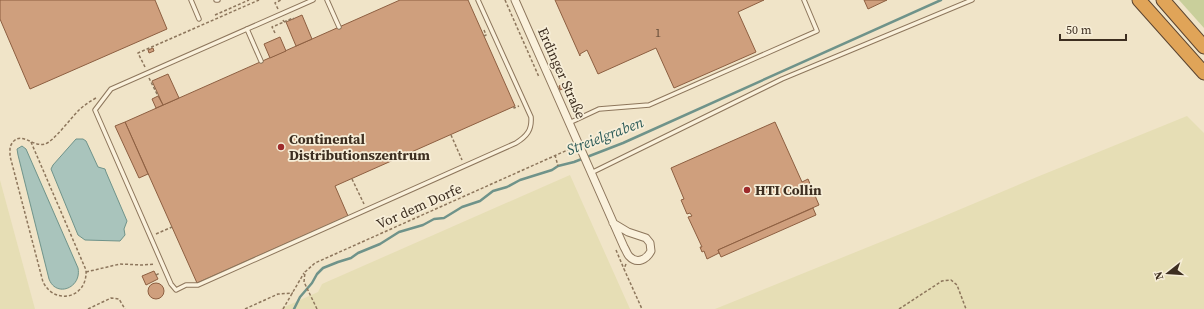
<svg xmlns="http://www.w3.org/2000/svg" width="1204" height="309" viewBox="0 0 1204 309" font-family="'Source Serif 4',serif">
<rect width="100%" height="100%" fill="#f0e4c8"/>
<g fill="#e6deb5">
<path d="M 1187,116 L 1204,133 L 1204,309 L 715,309 L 930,222 L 1032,179 Z"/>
<path d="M 570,175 L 630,309 L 280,309 L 318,292 L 322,284 Z"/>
<path d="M 0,180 L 35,309 L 0,309 Z"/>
</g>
<path fill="#c9cf9b" d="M 1179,0 L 1204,0 L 1204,28 Z"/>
<g fill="#a9c4bc" stroke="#6f938a">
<path d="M 76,139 L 83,139 L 86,141 L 98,167 L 105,169 L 106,172 L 127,221 L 124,229 L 125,235 L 120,241 L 85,240 L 78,235 L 51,169 L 53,165 Z"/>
<path d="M 22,146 L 26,149 L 78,268 C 82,288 56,298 49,279 L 18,155 L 17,149 Z"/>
</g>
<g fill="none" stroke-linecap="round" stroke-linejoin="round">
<path stroke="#6f938a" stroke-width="2.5" d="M 294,309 L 300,297 L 312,283 L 317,274 L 323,268 L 338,262 L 351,258 L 358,253 L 380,244 L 399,232 L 423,225 L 434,219 L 444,218 L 462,207 L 480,201 L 493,191 L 507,187 L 520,180 L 552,170 L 558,166 L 574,162 L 623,143 L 941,0"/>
</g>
<g fill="#cf9f7d" stroke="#8d5f41">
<path d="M 0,0 L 155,0 L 167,29 L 30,89 L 0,19 Z"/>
<path d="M 400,0 L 468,0 L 515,106 L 335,186 L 348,216 L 197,283 L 125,122 Z"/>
<path d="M 555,0 L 764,0 L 738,12 L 756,52 L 674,88 L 656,48 L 598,74 L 587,50 L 580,54 L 580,56 Z"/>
<path d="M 864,0 L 887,0 L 868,9 Z"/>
<path d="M 302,15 L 312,39 L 296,46 L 286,22 Z"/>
<path d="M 280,37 L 286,51 L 270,58 L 264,44 Z"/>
<path d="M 153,48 L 154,51 L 149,53 L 148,50 Z"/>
<path d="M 168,74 L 179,98 L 163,105 L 152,81 Z"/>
<path d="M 563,84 L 565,88 L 560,90 L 559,86 Z"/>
<path d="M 158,96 L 163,105 L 156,108 L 152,99 Z"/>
<path d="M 125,122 L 148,174 L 139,178 L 115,126 Z"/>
<path d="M 775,122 L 802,182 L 808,179 L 819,205 L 718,250 L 719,253 L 707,259 L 704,251 L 702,252 L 700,247 L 702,247 L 688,217 L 692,216 L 690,213 L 687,214 L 681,200 L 684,199 L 671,168 Z"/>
<path d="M 813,208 L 816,215 L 721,257 L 718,250 Z"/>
<path d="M 154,271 L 158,279 L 146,285 L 142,276 Z"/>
<circle cx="156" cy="291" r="8"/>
</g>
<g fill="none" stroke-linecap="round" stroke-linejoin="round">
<defs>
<g id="lane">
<path d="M 191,0 L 199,19"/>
<path d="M 216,0 L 218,0"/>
<path d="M 313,0 L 111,89 L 95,110 L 171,284 L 176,290 L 186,285 L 198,285 L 516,143 C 527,136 532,130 531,117 L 478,0"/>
<path d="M 327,0 L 339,27"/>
<path d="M 247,29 L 261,61"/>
<path d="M 569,123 L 599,109 L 649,105 L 817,31 L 804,0"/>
<path d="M 591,173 L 782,79 L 972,0"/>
</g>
<path id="street" d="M 515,0 L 624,247 C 626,250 627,254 629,256 C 637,265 647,259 651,251 L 650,243 L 646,238 L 628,232 L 613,223"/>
<g id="highway">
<path d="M 1139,0 L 1204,73"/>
<path d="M 1163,0 L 1204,47"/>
</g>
</defs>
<use href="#lane" stroke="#8d765c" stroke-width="5.5"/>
<use href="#street" stroke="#8d765c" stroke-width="9"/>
<use href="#highway" stroke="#5b4430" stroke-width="15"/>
<g stroke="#8d765c" stroke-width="1.5" stroke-dasharray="3 2" stroke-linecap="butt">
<path d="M 505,0 L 539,77"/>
<path d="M 278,9 L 275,3 L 281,0"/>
<path d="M 215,15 L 249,0"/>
<path d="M 284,22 L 293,18 L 294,19"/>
<path d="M 484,30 L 486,35 L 484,36"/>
<path d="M 275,33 L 272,27 L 284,22 L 283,20"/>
<path d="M 145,67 L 138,53 L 259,0"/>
<path d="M 149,78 L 158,96"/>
<path d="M 514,107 L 514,108 L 519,106"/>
<path d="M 451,135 L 462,160"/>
<path d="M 31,142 L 86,270 C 88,298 55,306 43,282 L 10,156 L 10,147 C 19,127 32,148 45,144 C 53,142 71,118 78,111 C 83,106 89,102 96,98"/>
<path d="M 555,155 L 558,166"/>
<path d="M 352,179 L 364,204"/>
<path d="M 156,234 L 172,227"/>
<path d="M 616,250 L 624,269"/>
<path d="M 626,264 L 624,269 L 642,309"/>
<path d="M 86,272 L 120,264 L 142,265 L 155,264"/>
<path d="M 156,275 L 160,273"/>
<path d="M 88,309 L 111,298 L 119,299 L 125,309"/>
<path d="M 245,309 L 278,294 L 293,293"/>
<path d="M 283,309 L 304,273"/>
<path d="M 317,309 L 304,282 L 305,272 L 315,263 L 572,148"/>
<path d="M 899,309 L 942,281 L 951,280 L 957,285 L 966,309"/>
</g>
<use href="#lane" stroke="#faf1dc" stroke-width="3.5"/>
<use href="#street" stroke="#faf1dc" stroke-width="7"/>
<use href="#highway" stroke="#e0a458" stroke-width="13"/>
</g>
<g fill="#9e2a2b" stroke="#f7eed8" stroke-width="1.5">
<circle cx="281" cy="147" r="4"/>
<circle cx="747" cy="190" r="4"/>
</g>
<g text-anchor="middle" stroke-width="3.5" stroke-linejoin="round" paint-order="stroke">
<g font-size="12" fill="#624a37">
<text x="658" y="37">1</text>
</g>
<g font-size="14" fill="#3d2e20" stroke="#f7eed8">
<text transform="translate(562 73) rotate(66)" y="5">Erdinger Straße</text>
<text transform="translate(419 206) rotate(-24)" y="5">Vor dem Dorfe</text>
</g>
<g font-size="14" font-weight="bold" fill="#3d2e20" stroke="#f7eed8" text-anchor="start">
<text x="289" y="144">Continental<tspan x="289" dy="16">Distributionszentrum</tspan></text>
<text x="755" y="195">HTI Collin</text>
</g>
<g font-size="15" font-style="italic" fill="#2f5d5a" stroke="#f7eed8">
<text transform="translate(605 136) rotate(-21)" y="5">Streielgraben</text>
</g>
</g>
<g transform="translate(1168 273) rotate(253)" stroke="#f7eed8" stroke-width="3" paint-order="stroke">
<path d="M0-3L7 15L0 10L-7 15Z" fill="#3d2e20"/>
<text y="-6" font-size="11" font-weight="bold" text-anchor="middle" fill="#3d2e20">N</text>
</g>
<path d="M1060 34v6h66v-6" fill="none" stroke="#3d2e20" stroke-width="2"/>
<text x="1066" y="34" font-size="12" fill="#3d2e20" stroke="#f7eed8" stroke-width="3" paint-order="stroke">50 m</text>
</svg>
